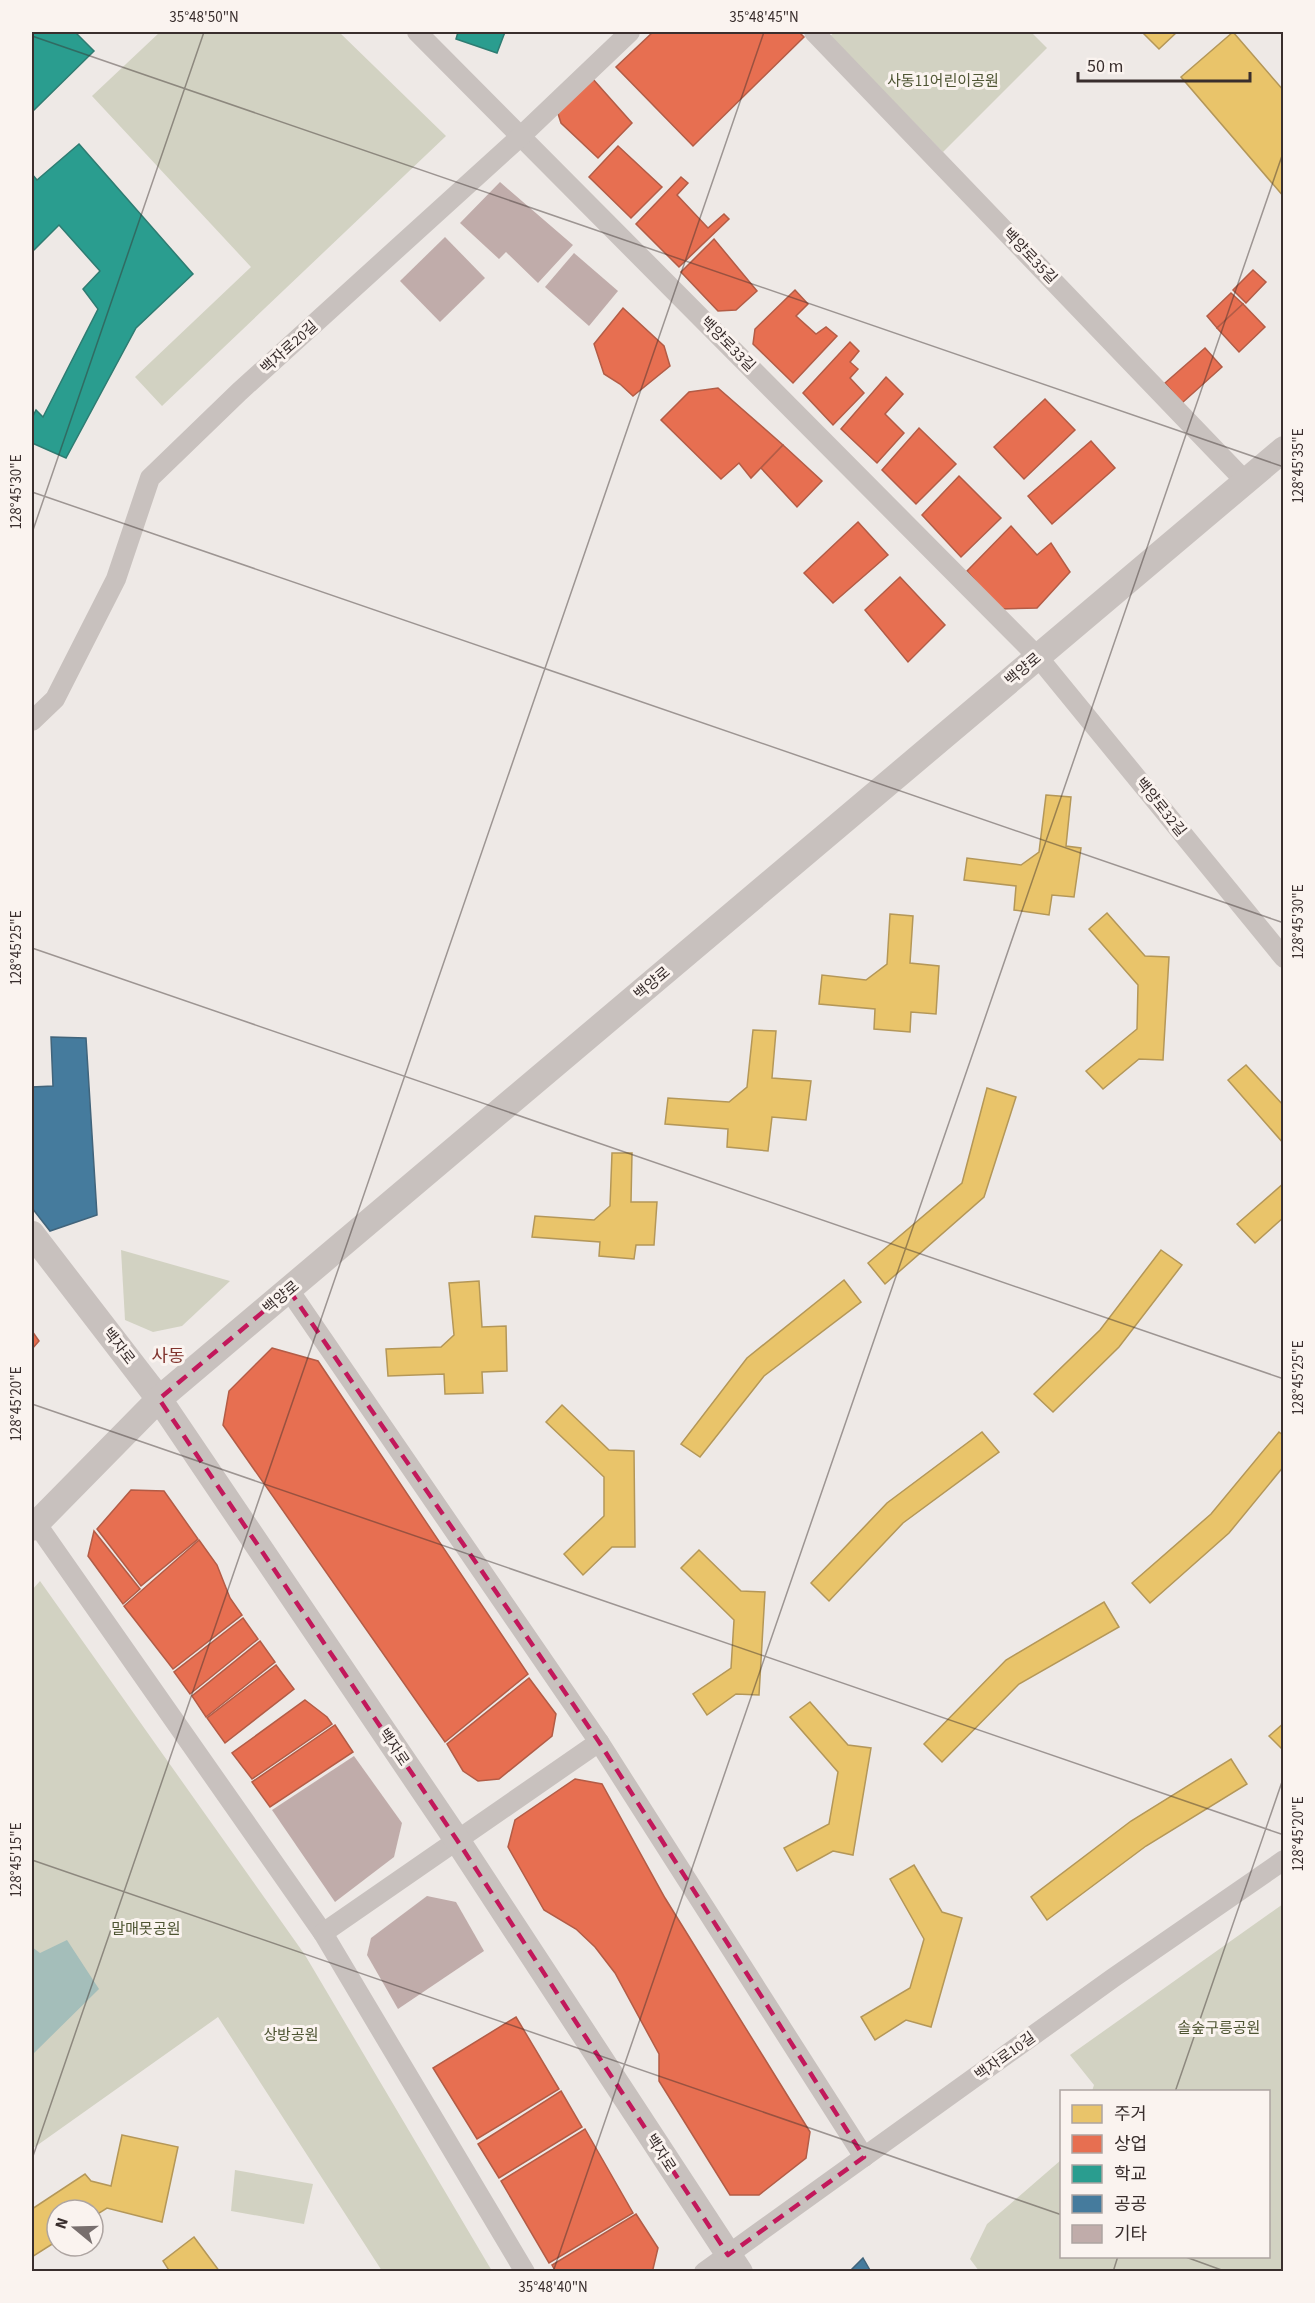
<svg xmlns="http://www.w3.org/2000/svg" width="1315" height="2303" viewBox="0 0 1315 2303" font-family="'Source Sans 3','Noto Sans KR',sans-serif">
<rect width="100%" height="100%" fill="#eee9e6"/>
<g fill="#d2d2c2">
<path d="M 160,32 L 339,32 L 446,136 L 162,406 L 135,377 L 251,267 L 92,96 Z"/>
<path d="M 835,32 L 1031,32 L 1047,48 L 943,152 L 830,36 Z"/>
<path d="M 121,1250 L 230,1281 L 182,1326 L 153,1332 L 125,1320 Z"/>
<path d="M 40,1581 L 305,1955 L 492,2271 L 382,2271 L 218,2017 L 32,2149 L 32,1590 Z"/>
<path d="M 1283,1904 L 1283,2271 L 979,2271 L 970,2259 L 987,2224 L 1061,2160 L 1062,2256 L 1268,2256 L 1268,2092 L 1092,2091 L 1094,2085 L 1070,2055 Z"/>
<path d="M 235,2170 L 313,2184 L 304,2224 L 231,2211 Z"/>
</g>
<path fill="#a4beba" d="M 67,1940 L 99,1989 L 32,2055 L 32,1947 L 40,1953 Z"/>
<g fill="#e9c46a" stroke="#b49758" stroke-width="1.5">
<path d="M 1142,32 L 1177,32 L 1159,49 Z"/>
<path d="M 1233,32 L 1284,91 L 1284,197 L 1181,77 Z"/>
<path d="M 1046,795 L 1071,797 L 1066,846 L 1081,848 L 1074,897 L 1052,895 L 1049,915 L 1014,910 L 1016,886 L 964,880 L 967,858 L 1021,865 L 1039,852 Z"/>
<path d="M 1107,913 L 1145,956 L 1169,957 L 1163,1060 L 1139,1059 L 1103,1089 L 1086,1071 L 1137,1029 L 1138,985 L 1089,929 Z"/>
<path d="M 890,914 L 913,916 L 910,963 L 939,966 L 936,1014 L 911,1012 L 910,1032 L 874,1029 L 875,1009 L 819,1004 L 822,975 L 866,980 L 887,964 Z"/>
<path d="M 753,1030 L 776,1031 L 772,1078 L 811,1081 L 806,1120 L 772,1117 L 768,1151 L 727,1147 L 728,1129 L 665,1124 L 668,1098 L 729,1102 L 747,1087 Z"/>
<path d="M 1246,1065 L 1284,1106 L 1284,1144 L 1228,1080 Z"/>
<path d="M 987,1088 L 1016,1097 L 984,1197 L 885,1284 L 868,1263 L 962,1183 Z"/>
<path d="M 612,1153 L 632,1153 L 631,1202 L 657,1202 L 654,1245 L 636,1245 L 634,1259 L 599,1256 L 600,1242 L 532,1237 L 535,1216 L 594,1220 L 610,1206 Z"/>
<path d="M 1284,1183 L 1284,1217 L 1255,1243 L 1237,1224 Z"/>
<path d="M 1161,1250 L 1182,1265 L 1119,1347 L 1053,1412 L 1034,1394 L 1100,1330 Z"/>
<path d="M 844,1280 L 861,1302 L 764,1376 L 700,1457 L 681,1444 L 747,1358 Z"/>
<path d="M 479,1281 L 482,1327 L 506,1326 L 507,1371 L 482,1372 L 483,1393 L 445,1394 L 444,1374 L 388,1376 L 386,1349 L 441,1347 L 454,1335 L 449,1283 Z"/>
<path d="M 562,1405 L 609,1450 L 634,1451 L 635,1547 L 612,1547 L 583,1575 L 564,1554 L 604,1516 L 604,1477 L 546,1422 Z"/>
<path d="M 982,1432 L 999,1452 L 903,1523 L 829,1601 L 811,1583 L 887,1503 Z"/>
<path d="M 1279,1432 L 1284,1436 L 1284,1466 L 1229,1533 L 1150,1603 L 1132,1583 L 1211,1514 Z"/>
<path d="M 699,1550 L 741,1591 L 765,1592 L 759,1695 L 736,1694 L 707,1715 L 693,1694 L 731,1668 L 734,1620 L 681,1568 Z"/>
<path d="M 1104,1602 L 1119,1627 L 1019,1684 L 942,1762 L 924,1744 L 1006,1660 Z"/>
<path d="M 810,1702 L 848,1745 L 871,1748 L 853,1855 L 833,1851 L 797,1871 L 784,1848 L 829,1824 L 838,1772 L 790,1717 Z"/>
<path d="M 1284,1723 L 1284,1751 L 1269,1736 Z"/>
<path d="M 1231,1759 L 1247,1784 L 1146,1846 L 1047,1920 L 1031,1897 L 1131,1821 Z"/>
<path d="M 914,1865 L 942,1912 L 962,1918 L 931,2027 L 906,2020 L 875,2040 L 861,2017 L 910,1988 L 924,1939 L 890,1879 Z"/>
<path d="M 122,2135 L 178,2147 L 162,2222 L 107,2208 L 93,2217 L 93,2210 L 57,2210 L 57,2241 L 32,2257 L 32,2209 L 85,2174 L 91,2181 L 111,2186 Z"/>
<path d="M 194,2237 L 220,2272 L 170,2272 L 163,2261 Z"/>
</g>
<g fill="#e76f51" stroke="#b35c46" stroke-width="1.5">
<path d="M 653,32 L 799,32 L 804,37 L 693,146 L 616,67 Z"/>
<path d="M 592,78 L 632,123 L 598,158 L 561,123 L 555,104 Z"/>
<path d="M 618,146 L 662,187 L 631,218 L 589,177 Z"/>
<path d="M 681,177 L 688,183 L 677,195 L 708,228 L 724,214 L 729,219 L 679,267 L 636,224 Z"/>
<path d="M 714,239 L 757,291 L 736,310 L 718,311 L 681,272 Z"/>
<path d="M 1253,270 L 1266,282 L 1246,303 L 1233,290 Z"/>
<path d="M 795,290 L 808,304 L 796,316 L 816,334 L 826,327 L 837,336 L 793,383 L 753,344 L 755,329 Z"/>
<path d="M 1231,293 L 1243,304 L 1217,328 L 1207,316 Z"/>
<path d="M 1243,304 L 1265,327 L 1239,352 L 1217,328 Z"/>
<path d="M 623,308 L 664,346 L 670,366 L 633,396 L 620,384 L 604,374 L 594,344 Z"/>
<path d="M 850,342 L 859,351 L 850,362 L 858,369 L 850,378 L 864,393 L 833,425 L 803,393 Z"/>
<path d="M 1205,348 L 1222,367 L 1182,403 L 1165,383 Z"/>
<path d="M 886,377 L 903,394 L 885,414 L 904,433 L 877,463 L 841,429 Z"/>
<path d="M 718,388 L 783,445 L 751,478 L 739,463 L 721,479 L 661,420 L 689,392 Z"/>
<path d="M 1045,399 L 1075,430 L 1024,479 L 994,447 Z"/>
<path d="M 919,428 L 956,464 L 916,504 L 882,470 Z"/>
<path d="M 1091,441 L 1115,468 L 1052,524 L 1028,496 Z"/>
<path d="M 783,445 L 822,481 L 797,507 L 761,468 Z"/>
<path d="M 959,476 L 1001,518 L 961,557 L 922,515 Z"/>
<path d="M 858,522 L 888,555 L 833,603 L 804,573 Z"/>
<path d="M 1011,526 L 1037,555 L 1051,543 L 1070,572 L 1037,608 L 999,609 L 967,571 Z"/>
<path d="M 900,577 L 945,625 L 908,662 L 865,610 Z"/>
<path d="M 32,1331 L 39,1341 L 32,1349 Z"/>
<path d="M 272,1348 L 318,1361 L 528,1674 L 445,1742 L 223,1425 L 229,1391 Z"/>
<path d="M 131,1490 L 164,1491 L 198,1539 L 141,1586 L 97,1529 Z"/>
<path d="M 94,1531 L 140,1589 L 123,1604 L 88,1556 Z"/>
<path d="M 199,1540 L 217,1565 L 230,1598 L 242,1615 L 173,1669 L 124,1606 Z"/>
<path d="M 243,1618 L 258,1639 L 190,1694 L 174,1672 Z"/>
<path d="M 260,1641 L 275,1662 L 206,1717 L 192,1696 Z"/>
<path d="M 276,1665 L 294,1689 L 225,1743 L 207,1718 Z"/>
<path d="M 529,1678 L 556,1714 L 552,1736 L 499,1779 L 478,1781 L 463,1771 L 447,1744 Z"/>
<path d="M 305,1700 L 327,1717 L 332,1724 L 252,1779 L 232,1753 Z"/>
<path d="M 335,1725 L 353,1752 L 270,1807 L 252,1782 Z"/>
<path d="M 575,1779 L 602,1784 L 665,1898 L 810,2132 L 806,2158 L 759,2195 L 730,2195 L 659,2081 L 659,2054 L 615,1973 L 595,1947 L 576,1929 L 544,1910 L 508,1847 L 515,1820 Z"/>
<path d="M 516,2017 L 559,2089 L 477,2139 L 433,2068 Z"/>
<path d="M 561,2091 L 582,2127 L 499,2178 L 478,2144 Z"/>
<path d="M 585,2129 L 633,2213 L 549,2263 L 501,2181 Z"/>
<path d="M 636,2214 L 658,2248 L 653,2269 L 649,2272 L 556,2272 L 552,2265 Z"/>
</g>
<g fill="#2a9d8f" stroke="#2e7c72" stroke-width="1.5">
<path d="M 32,32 L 75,32 L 94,51 L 32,112 Z"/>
<path d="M 458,32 L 505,32 L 497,53 L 456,39 Z"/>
<path d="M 79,144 L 193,274 L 136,328 L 66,458 L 32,443 L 32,418 L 36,410 L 43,417 L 98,309 L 83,289 L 100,271 L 59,225 L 32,252 L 32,174 L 37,180 Z"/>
</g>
<g fill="#457b9d" stroke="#41647b" stroke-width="1.5">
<path d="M 51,1037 L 86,1038 L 97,1215 L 50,1231 L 32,1208 L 32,1087 L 53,1086 Z"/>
<path d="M 863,2258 L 871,2272 L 849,2272 Z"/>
</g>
<g fill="#c0acaa">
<path d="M 500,182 L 573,245 L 538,283 L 506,252 L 499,259 L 460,223 Z"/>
<path d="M 445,237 L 485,278 L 440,322 L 400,281 Z"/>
<path d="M 574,253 L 618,291 L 589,326 L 545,287 Z"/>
<path d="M 354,1756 L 402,1823 L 394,1857 L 335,1902 L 272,1810 Z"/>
<path d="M 427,1896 L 456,1902 L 484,1951 L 398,2009 L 367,1955 L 371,1938 Z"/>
</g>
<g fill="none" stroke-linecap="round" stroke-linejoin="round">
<g stroke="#c8c1be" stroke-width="20">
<path d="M 417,32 L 1038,657 L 1284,958"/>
<path d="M 814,32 L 1245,481"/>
<path d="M 32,721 L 55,699 L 116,579 L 150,478 L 239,392 L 521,136 L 630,32"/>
<path d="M 289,1290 L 599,1742 L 864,2157"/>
<path d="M 36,1523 L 323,1933 L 525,2272"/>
<path d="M 323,1933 L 599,1742"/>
<path d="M 704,2272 L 1113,1978 L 1284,1860"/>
</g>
<g stroke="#c8c1be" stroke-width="26">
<path d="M 32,1234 L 159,1399 L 457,1840 L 740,2272"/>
<path d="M 32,1528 L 159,1399 L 1284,449"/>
</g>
</g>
<path fill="none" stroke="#c2185b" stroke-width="4.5" stroke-dasharray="12 8" stroke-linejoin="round" d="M 289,1290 L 599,1742 L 864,2157 L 728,2255 L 457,1840 L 159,1399 Z"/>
<path fill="none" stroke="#392e2d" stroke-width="1.5" stroke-opacity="0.45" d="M 32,36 L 1284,467M 32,492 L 1284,923M 32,533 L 204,32M 32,948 L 1284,1379M 32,1404 L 1284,1835M 32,1860 L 1062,2215M 1175,2092 L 1284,1776M 32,2159 L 764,32M 1183,2256 L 1227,2272M 553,2272 L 1284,150M 1113,2272 L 1118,2256"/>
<g text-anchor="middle" stroke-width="6" stroke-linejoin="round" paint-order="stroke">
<g font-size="15" fill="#4e5533" stroke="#faf3ef">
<text x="943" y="86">사동11어린이공원</text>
<text x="146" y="1934">말매못공원</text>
<text x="1219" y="2033">솔숲구릉공원</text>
<text x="291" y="2040">상방공원</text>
</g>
<g font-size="15" fill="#392e2d" stroke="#faf3ef">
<text transform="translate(1030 256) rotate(46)" y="5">백양로35길</text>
<text transform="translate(728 344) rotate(45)" y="5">백양로33길</text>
<text transform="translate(289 347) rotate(-42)" y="5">백자로20길</text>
<text transform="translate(1023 669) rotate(-40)" y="5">백양로</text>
<text transform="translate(1161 807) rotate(51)" y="5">백양로32길</text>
<text transform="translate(652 983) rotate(-40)" y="5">백양로</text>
<text transform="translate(281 1297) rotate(-40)" y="5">백양로</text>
<text transform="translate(119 1346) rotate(52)" y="5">백자로</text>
<text transform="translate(394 1747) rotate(56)" y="5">백자로</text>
<text transform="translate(1005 2056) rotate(-36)" y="5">백자로10길</text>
<text transform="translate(661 2153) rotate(57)" y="5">백자로</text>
</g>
<g font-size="18" fill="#80332d" stroke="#faf3ef">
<text x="168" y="1362">사동</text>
</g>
</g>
<rect width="1315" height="2303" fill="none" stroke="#faf3ef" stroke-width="66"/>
<rect x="1060" y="2090" width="210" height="168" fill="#faf3ef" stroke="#ada4a1" stroke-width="1.5"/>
<rect x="1072" y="2105" width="30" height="18" fill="#e9c46a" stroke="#ada4a1" stroke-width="1.5"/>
<text x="1114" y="2120" font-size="18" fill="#392e2d">주거</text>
<rect x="1072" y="2135" width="30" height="18" fill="#e76f51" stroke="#ada4a1" stroke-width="1.5"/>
<text x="1114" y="2150" font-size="18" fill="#392e2d">상업</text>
<rect x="1072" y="2165" width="30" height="18" fill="#2a9d8f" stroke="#ada4a1" stroke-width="1.5"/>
<text x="1114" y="2180" font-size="18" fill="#392e2d">학교</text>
<rect x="1072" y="2195" width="30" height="18" fill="#457b9d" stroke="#ada4a1" stroke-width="1.5"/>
<text x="1114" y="2210" font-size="18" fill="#392e2d">공공</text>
<rect x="1072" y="2225" width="30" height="18" fill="#c0acaa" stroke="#ada4a1" stroke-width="1.5"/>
<text x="1114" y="2240" font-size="18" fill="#392e2d">기타</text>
<g transform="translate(75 2228) rotate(289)"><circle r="28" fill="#faf3ef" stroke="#ada4a1" stroke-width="1.5"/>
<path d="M0-4.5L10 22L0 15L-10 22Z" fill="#786f6e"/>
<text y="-9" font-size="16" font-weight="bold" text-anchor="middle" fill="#392e2d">N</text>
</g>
<path d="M1078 72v9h172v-9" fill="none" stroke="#392e2d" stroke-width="3"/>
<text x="1087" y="72" font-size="18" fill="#392e2d" stroke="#faf3ef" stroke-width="4.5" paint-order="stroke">50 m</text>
<rect x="33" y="33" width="1249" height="2237" fill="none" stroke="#392e2d" stroke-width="2"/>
<g font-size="15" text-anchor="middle" fill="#392e2d">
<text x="204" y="22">35°48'50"N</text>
<text x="764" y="22">35°48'45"N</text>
<text transform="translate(1298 466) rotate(-90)" y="5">128°45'35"E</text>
<text transform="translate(16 492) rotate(-90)" y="5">128°45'30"E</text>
<text transform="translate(1298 922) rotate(-90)" y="5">128°45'30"E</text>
<text transform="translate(16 948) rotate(-90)" y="5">128°45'25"E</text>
<text transform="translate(1298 1378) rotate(-90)" y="5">128°45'25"E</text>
<text transform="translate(16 1404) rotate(-90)" y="5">128°45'20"E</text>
<text transform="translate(1298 1834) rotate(-90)" y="5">128°45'20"E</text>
<text transform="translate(16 1860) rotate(-90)" y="5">128°45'15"E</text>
<text x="553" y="2292">35°48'40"N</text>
</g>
</svg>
